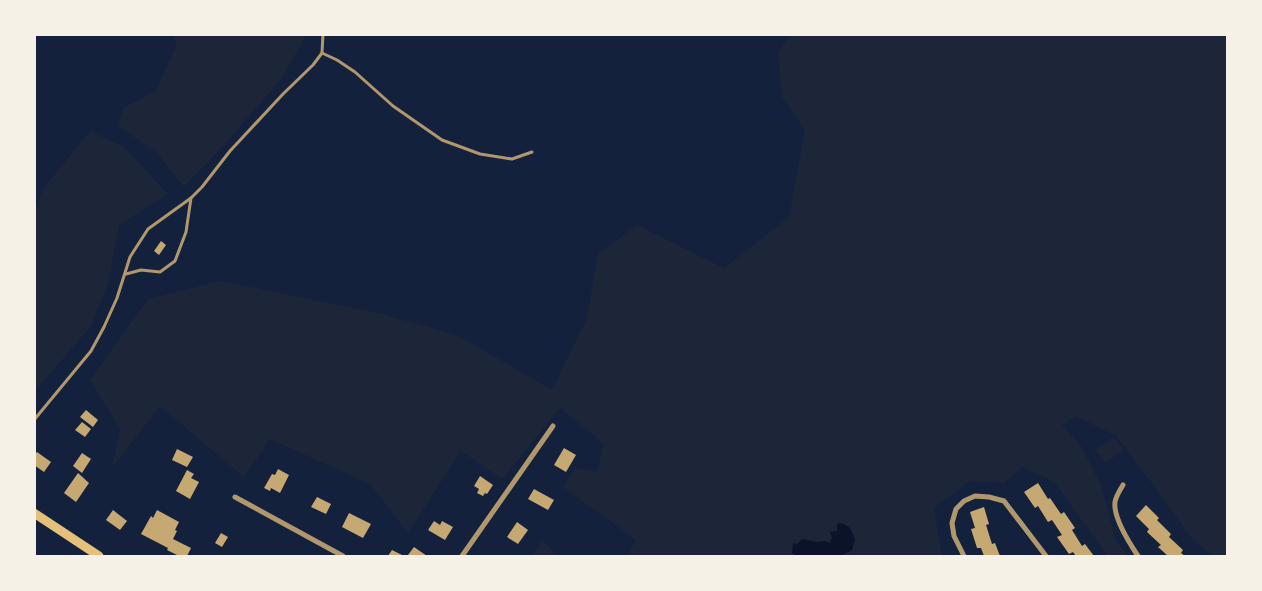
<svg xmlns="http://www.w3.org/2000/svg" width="1262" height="591" viewBox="0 0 1262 591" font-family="Figtree,sans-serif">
<rect width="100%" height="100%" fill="#14213d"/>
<g fill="#1d2539">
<path d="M 171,35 L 306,35 L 282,78 L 224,145 L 184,187 L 157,153 L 118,126 L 123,108 L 156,91 L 177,43 Z"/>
<path d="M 790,35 L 1227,35 L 1227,556 L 1212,556 L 1192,539 L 1151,482 L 1116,436 L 1076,416 L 1062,425 L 1080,444 L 1102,487 L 1116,541 L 1128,556 L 1108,556 L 1054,482 L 1022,467 L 1004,483 L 970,481 L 934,508 L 942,556 L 627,556 L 636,540 L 563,487 L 575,468 L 597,472 L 604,444 L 560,408 L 502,479 L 461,451 L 408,533 L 370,484 L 270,439 L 244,477 L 160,406 L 112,468 L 120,429 L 90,380 L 148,299 L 221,281 L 382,314 L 457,335 L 552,390 L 587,318 L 598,254 L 637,225 L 724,268 L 789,217 L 805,130 L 782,97 L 778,52 Z"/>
<path d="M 90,131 L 124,147 L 168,194 L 119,225 L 108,283 L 91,326 L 35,391 L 35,208 L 43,189 Z"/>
<path d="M 1114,437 L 1124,450 L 1105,463 L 1096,450 Z"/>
<path d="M 542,540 L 558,556 L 533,556 Z"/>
</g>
<path fill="#0b132b" d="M 842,523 L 850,528 L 855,539 L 852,550 L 841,556 L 796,556 L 792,553 L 793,543 L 797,544 L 802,539 L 818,542 L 825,541 L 830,543 L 832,537 L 830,532 L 837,531 L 837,524 Z"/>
<g fill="#c6a872">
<path d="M 161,241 L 166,245 L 159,255 L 154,251 Z"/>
<path d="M 86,410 L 98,420 L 93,427 L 80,417 Z"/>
<path d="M 82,422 L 91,429 L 85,437 L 75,430 Z"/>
<path d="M 564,448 L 576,455 L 566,472 L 554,465 Z"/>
<path d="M 177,449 L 193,457 L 187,467 L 172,460 Z"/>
<path d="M 34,452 L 36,453 L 37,452 L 51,462 L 44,472 L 34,465 Z"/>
<path d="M 82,453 L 91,459 L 82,473 L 73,466 Z"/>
<path d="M 278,469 L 289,475 L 280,493 L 271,488 L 270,491 L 264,488 L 272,474 L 275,475 Z"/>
<path d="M 187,470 L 194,474 L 191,478 L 199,482 L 190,499 L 176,491 Z"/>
<path d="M 78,473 L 89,483 L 76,502 L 64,493 Z"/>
<path d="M 480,476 L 493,485 L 487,494 L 485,493 L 483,496 L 477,493 L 479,489 L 474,486 Z"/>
<path d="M 1038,483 L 1048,499 L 1050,498 L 1061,514 L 1064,512 L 1075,528 L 1072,530 L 1082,546 L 1085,544 L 1094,556 L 1076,556 L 1073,552 L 1069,554 L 1057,537 L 1062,535 L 1052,520 L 1048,522 L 1038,506 L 1035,508 L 1024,492 Z"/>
<path d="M 534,489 L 554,500 L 548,510 L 528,499 Z"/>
<path d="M 317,497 L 331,504 L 326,514 L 311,507 Z"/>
<path d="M 1146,505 L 1159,518 L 1157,520 L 1171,534 L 1169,537 L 1183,550 L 1181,553 L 1185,556 L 1168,556 L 1158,547 L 1161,545 L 1147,532 L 1149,529 L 1136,516 Z"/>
<path d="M 984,507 L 989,524 L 986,525 L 992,544 L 995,543 L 1000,556 L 984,556 L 981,548 L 977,548 L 971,529 L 975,528 L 970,512 Z"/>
<path d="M 113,510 L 127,521 L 120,530 L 106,520 Z"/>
<path d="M 157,510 L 179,522 L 175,530 L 177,531 L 173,539 L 191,548 L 187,556 L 179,556 L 167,550 L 168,548 L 141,534 L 151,516 L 153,518 Z"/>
<path d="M 349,513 L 371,524 L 363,538 L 342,527 Z"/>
<path d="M 434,521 L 440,525 L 442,521 L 453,527 L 445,540 L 428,530 Z"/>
<path d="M 517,522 L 528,530 L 518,544 L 507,537 Z"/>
<path d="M 221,533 L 228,537 L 222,547 L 215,543 Z"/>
<path d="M 414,547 L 427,556 L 411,556 L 408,555 Z"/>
<path d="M 392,550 L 404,556 L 388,556 Z"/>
</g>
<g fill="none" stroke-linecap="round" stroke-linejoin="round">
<g stroke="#b1986c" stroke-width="3">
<path d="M 322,53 L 337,60 L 355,72 L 393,106 L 442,140 L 480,154 L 512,159 L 532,152"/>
<path d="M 126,274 L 141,270 L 160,272 L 175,261 L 186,232 L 191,198"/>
<path d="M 34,420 L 91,351 L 104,327 L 117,298 L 130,257 L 148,229 L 191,198 L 202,187 L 230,151 L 283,94 L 313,65 L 322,53 L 323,34"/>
</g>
<g stroke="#b1986c" stroke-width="5">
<path d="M 1123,485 C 1120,490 1116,496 1115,502 C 1113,517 1130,544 1138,556"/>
<path d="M 235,497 L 343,556"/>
<path d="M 462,556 L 553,426"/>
<path d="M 964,556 L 954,536 L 952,523 L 956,509 L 964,501 L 975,496 L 989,497 L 1004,501 L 1046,556"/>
</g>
<path stroke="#e5c07b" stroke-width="9" d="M 34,513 L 99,556"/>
</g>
<rect width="1262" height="591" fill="none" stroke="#f6f1e7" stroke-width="72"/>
</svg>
